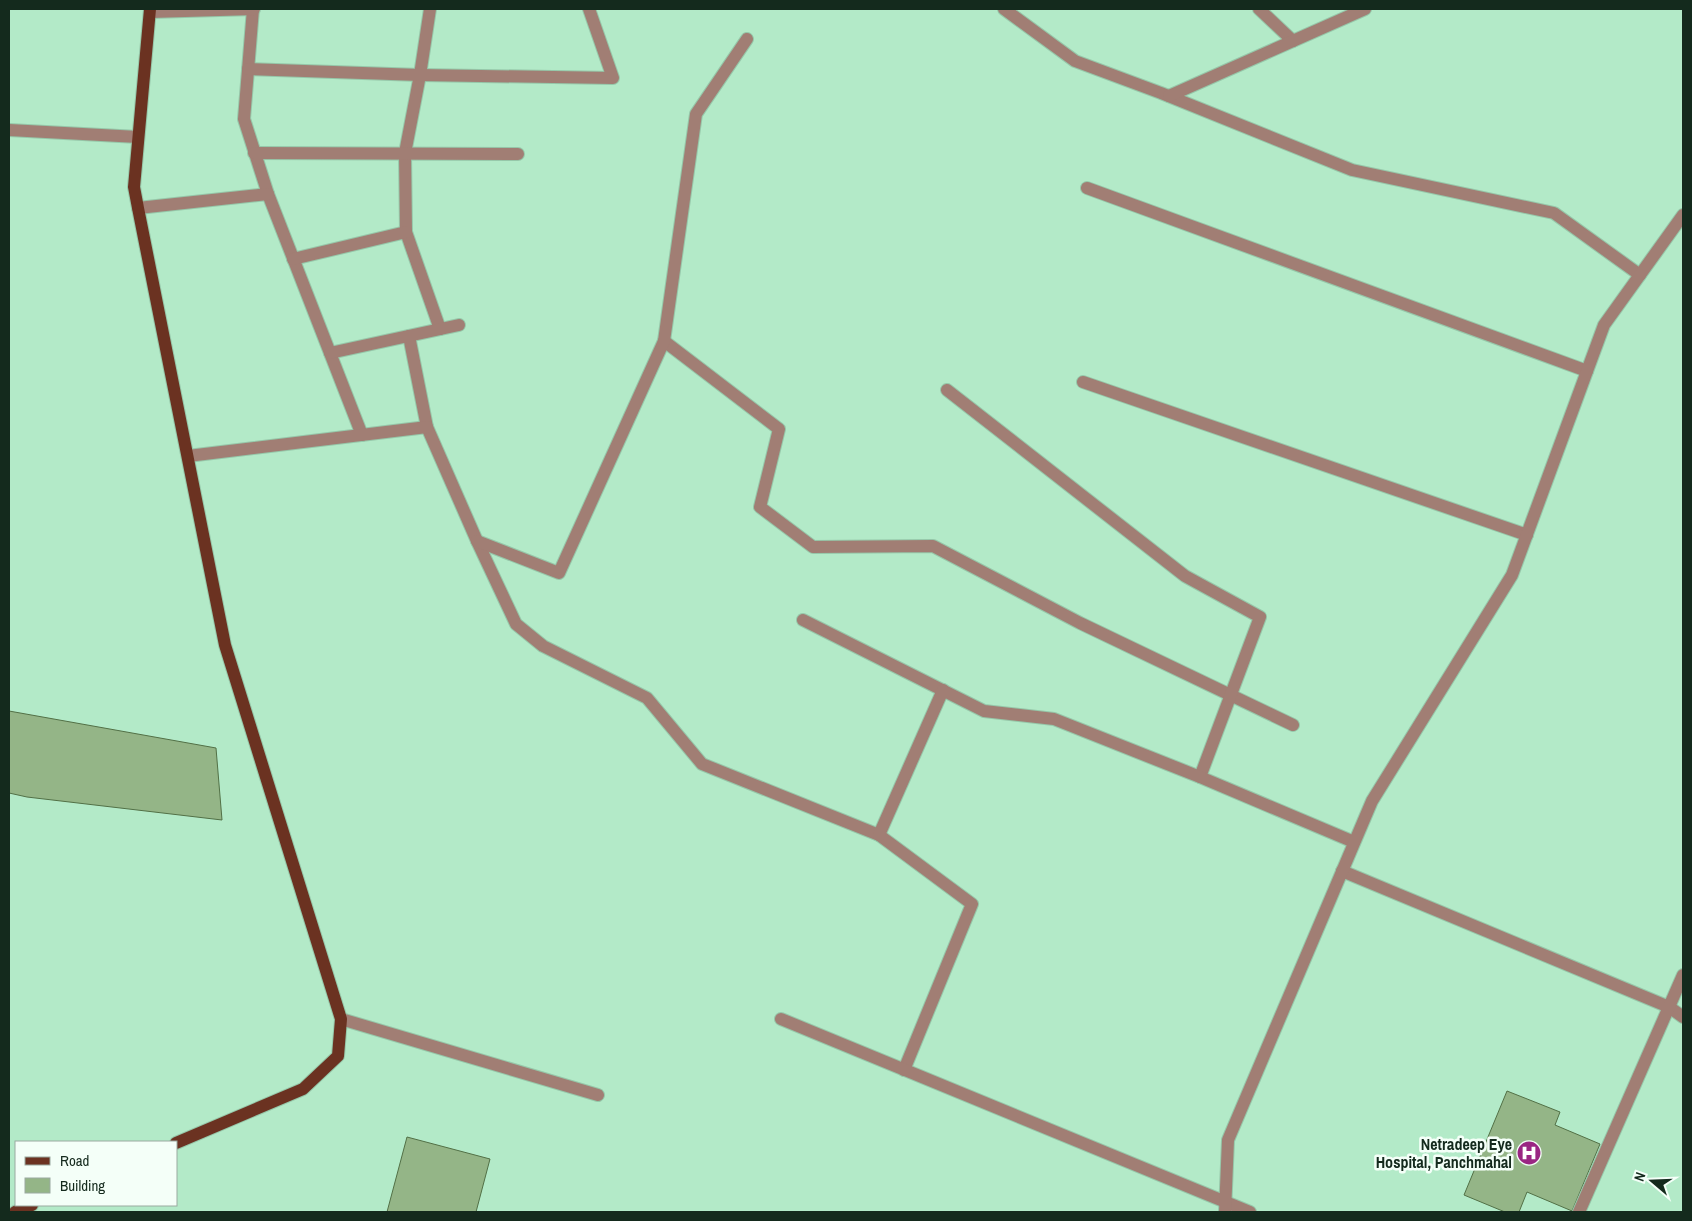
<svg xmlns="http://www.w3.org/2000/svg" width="1692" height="1221" viewBox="0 0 1692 1221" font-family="'Archivo Narrow',sans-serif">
<rect width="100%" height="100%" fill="#b3eac8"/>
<g fill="#94b587" stroke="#527046">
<path d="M 9,711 L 216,748 L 222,820 L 27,797 L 9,793 Z"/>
<path d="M 1507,1091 L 1560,1112 L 1555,1125 L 1600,1144 L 1572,1211 L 1527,1192 L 1519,1212 L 1505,1212 L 1464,1195 Z"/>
<path d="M 407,1137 L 490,1159 L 476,1212 L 387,1212 Z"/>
</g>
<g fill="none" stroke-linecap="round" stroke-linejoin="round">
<defs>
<g id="minor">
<path d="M 253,9 L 244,119 L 268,194 L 362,435"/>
<path d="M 430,9 L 420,75 L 405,153 L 406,232 L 440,329"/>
<path d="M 1004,9 L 1075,61 L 1161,93 L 1352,170 L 1554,213 L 1640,275"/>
<path d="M 1259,9 L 1293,41"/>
<path d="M 150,12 L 254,9"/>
<path d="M 248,69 L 420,75 L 613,78 L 589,9"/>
<path d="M 1169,96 L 1365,9"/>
<path d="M 9,130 L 138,137"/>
<path d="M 254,153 L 518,154"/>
<path d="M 1087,188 L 1587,371"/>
<path d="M 138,208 L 268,194"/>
<path d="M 293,259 L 406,232"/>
<path d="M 409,336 L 427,427 L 477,541 L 516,624 L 543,646 L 647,698 L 702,764 L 879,835 L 972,904 L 904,1070"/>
<path d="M 664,341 L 779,429 L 760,507 L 813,547 L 933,546 L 1080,623 L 1293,725"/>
<path d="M 330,353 L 459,325"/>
<path d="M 1083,382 L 1527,535"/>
<path d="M 947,390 L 1185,576 L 1260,617 L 1200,777"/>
<path d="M 188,456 L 427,427"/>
<path d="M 477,541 L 559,573 L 664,341 L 696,114 L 747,39"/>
<path d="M 803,620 L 984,711 L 1054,719 L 1200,777 L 1354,842"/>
<path d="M 879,835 L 943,690"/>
<path d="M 1342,871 L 1669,1007 L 1683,1017"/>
<path d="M 341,1019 L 598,1095"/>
<path d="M 781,1019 L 1250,1212"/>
<path d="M 1225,1212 L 1228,1140 L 1372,801 L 1512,575 L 1604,325 L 1683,215"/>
<path d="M 1579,1212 L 1683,975"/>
</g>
<g id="major">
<path d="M 150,9 L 134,187 L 138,208 L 225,645 L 341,1019 L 338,1056 L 303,1089 L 176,1143"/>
<path d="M 15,1212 L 32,1205"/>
</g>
</defs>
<use href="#minor" stroke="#96c7a9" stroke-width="14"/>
<use href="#major" stroke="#96c7a9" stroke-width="14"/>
<use href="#minor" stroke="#a17e74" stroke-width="12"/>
<use href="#major" stroke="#6b3221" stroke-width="12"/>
</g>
<defs>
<symbol id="hospital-disc" viewBox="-11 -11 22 22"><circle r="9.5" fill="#9a2683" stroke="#f4fff8"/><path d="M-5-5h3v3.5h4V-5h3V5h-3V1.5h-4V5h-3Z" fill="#fff"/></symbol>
</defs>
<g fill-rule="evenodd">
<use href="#hospital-disc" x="1515" y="1139" width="28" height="28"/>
</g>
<g text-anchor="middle" stroke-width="5" stroke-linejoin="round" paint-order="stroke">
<g font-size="16" font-weight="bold" fill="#142a1d" stroke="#f4fff8" text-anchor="end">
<text x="1512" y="1150">Netradeep Eye<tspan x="1512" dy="18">Hospital, Panchmahal</tspan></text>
</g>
</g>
<rect width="1692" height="1221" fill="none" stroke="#142a1d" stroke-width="20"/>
<rect x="15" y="1141" width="162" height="65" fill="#f4fff8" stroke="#9aaaa0"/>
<rect x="25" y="1157" width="25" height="8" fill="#6b3221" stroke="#9aaaa0"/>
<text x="60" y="1166" font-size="15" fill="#142a1d">Road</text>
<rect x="25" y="1178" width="25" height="15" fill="#94b587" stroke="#9aaaa0"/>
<text x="60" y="1191" font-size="15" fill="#142a1d">Building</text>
<g transform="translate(1652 1181) rotate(289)" stroke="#f4fff8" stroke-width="4" paint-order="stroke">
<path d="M0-4L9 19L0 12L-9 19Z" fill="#142a1d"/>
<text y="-8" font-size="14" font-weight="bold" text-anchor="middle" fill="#142a1d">N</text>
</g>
</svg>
